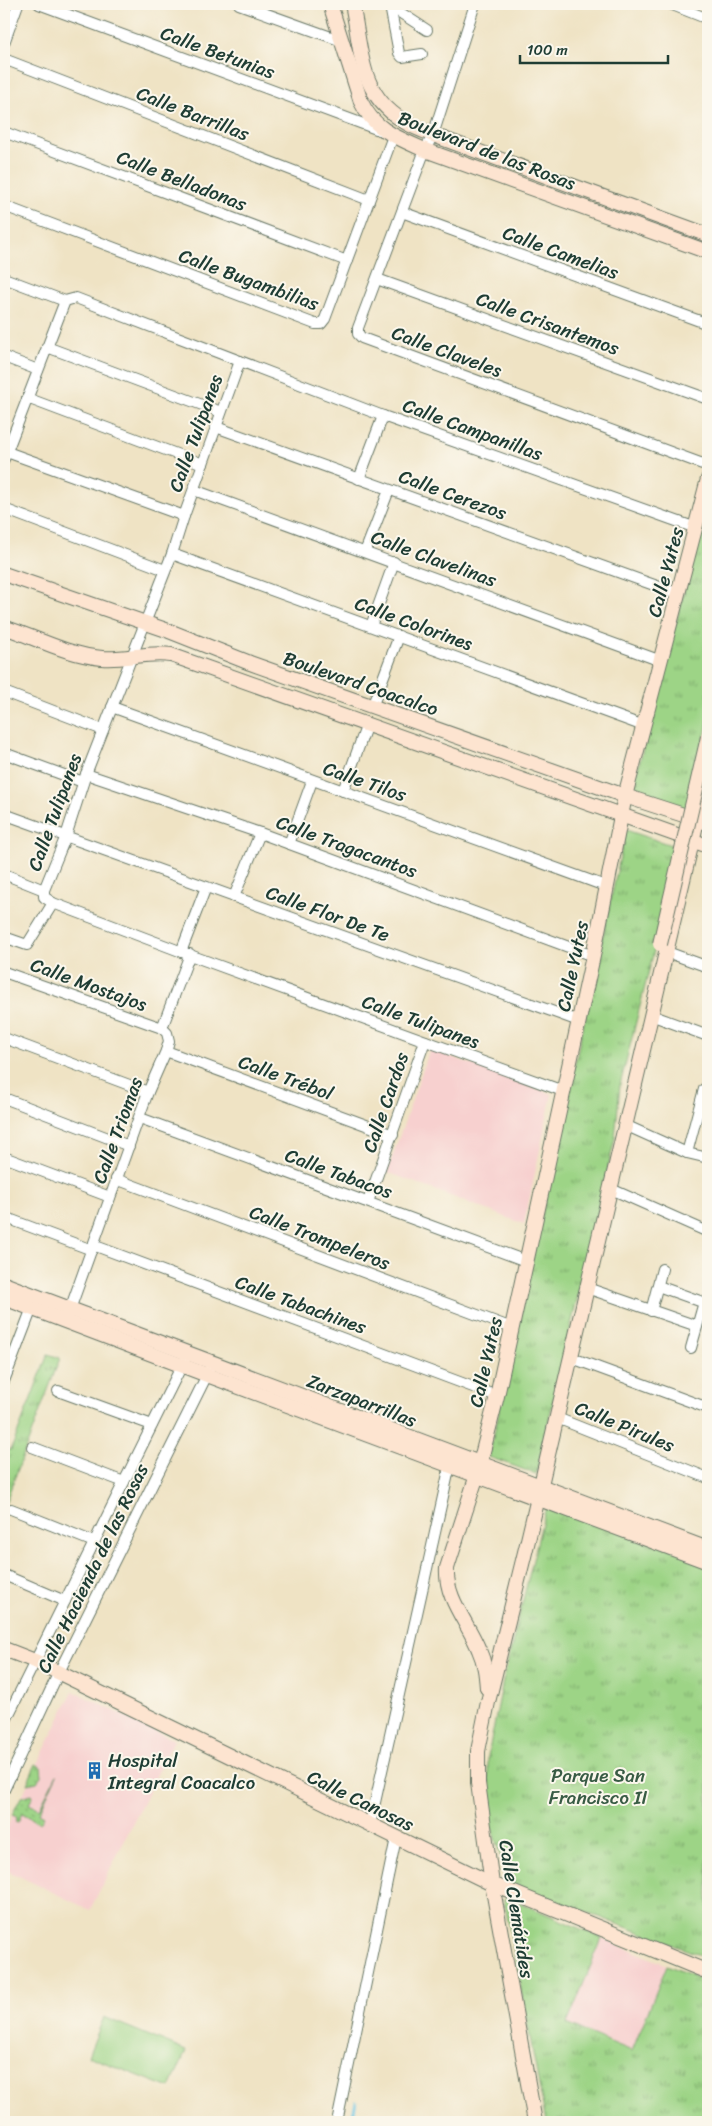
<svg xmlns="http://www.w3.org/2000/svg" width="712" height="2126" viewBox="0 0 712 2126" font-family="Sriracha,sans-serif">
<defs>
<pattern id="grass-tufts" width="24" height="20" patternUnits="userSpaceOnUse" patternTransform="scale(1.25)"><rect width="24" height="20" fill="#9dd486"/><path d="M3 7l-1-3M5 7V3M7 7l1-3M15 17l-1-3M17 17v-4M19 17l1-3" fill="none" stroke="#7fad6e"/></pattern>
<pattern id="garden-dots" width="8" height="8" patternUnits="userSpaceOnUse" patternTransform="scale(1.25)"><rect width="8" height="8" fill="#9dd486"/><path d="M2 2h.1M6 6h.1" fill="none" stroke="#7fad6e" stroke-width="1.8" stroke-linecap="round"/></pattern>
</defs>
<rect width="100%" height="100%" fill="#fbf7ec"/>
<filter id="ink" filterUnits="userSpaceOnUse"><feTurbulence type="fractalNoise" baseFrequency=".02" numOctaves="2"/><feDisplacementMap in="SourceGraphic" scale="10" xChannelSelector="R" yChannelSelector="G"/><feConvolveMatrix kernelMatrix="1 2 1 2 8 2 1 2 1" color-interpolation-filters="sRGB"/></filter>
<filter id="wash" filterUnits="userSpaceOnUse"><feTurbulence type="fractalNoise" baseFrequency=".0096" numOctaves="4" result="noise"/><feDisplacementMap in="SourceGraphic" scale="20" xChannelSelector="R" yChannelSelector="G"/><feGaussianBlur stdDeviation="1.12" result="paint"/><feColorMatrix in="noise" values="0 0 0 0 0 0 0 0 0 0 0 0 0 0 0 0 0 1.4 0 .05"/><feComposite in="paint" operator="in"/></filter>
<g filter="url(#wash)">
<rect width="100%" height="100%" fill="#efe3c4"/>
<g fill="#f7d0cf">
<path d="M 430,1049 L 552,1094 L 524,1224 L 387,1172 Z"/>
<path d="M 73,1691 L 174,1740 L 90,1910 L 4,1869 L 4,1833 Z"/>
<path d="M 602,1938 L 667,1965 L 632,2051 L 567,2024 Z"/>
</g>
<g fill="url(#grass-tufts)" stroke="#5e885d">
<path d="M 708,500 L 708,722 L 688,810 L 632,791 Z"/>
<path d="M 626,830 L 680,848 L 620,1085 L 615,1138 L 536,1474 L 489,1457 Z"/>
<path d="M 48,1354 L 60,1358 L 4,1506 L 4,1448 L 11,1450 Z"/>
<path d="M 547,1503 L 708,1560 L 708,1958 L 509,1883 L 488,1816 L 488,1756 L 503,1681 Z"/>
<path d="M 507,1897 L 602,1938 L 567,2024 L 632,2051 L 667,1965 L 708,1982 L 708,2122 L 546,2122 L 504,1900 Z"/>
</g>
<g fill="url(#garden-dots)" stroke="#5e885d">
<path d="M 36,1764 L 41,1767 L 42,1776 L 37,1782 L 27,1784 Z"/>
<path d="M 57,1774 L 39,1813 L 44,1816 L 40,1823 L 22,1813 L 18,1822 L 15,1822 L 17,1817 L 12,1815 L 21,1797 L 32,1794 L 33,1796 L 29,1804 L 39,1809 Z"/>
</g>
<path fill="#9dd486" stroke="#5e885d" d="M 104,2017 L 186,2051 L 170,2088 L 88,2056 Z"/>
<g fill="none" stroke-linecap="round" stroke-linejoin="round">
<path stroke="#66c4e4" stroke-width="3" d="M 351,2122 L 356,2102"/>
</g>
</g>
<g filter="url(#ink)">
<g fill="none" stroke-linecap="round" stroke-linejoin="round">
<defs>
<g id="street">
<path d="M 39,4 L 382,131"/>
<path d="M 239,4 L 342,41"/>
<path d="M 387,4 L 427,30"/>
<path d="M 475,4 L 433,135 L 425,150 L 358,328 L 358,334 L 362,338 L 708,466"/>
<path d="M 670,4 L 708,19"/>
<path d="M 390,6 L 399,53 L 402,57 L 422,54"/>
<path d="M 4,43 L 18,4"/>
<path d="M 4,59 L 369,200"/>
<path d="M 4,132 L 347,261"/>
<path d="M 4,206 L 315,324 L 321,324 L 325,319 L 393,136"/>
<path d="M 402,212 L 708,324"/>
<path d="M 4,278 L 65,301"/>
<path d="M 377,279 L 708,399"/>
<path d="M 65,301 L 76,298 L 383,416 L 696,528"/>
<path d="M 47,347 L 221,412"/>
<path d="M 4,357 L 38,370"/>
<path d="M 240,361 L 184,516 L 172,554 L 86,774 L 66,836 L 44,890 L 44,897 L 53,903 L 198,958 L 563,1091"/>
<path d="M 27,398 L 203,464"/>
<path d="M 216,427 L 679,594"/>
<path d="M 7,452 L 184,516"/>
<path d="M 4,459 L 65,301"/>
<path d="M 359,479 L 383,416"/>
<path d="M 194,490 L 661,661"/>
<path d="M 4,509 L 165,570"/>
<path d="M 365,552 L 389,490"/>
<path d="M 172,554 L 644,726"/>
<path d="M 371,626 L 394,562"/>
<path d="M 4,692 L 103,730"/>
<path d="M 112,707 L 608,887"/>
<path d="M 372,707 L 399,636"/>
<path d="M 4,753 L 83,782"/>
<path d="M 86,774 L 260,833 L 593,956"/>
<path d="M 343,791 L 367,724"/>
<path d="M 4,814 L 579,1021"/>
<path d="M 289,844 L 312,781"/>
<path d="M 4,874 L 44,890"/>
<path d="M 234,897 L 260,833"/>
<path d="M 4,937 L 27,945 L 53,903"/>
<path d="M 181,952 L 206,887"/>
<path d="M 667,952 L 708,967"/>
<path d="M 4,972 L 162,1028"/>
<path d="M 651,1015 L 708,1036"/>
<path d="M 4,1038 L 148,1092"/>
<path d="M 166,1051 L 393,1135"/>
<path d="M 4,1098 L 129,1146"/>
<path d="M 140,1118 L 526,1261"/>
<path d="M 625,1125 L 687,1153 L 708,1158"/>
<path d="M 687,1153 L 704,1089"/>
<path d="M 4,1157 L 110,1197"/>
<path d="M 116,1179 L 512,1328"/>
<path d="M 611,1189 L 708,1232"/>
<path d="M 368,1202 L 425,1041"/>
<path d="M 4,1217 L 92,1250"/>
<path d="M 93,1245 L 497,1396"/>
<path d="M 658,1286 L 708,1304"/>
<path d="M 587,1288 L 697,1326"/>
<path d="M 651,1311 L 662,1269"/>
<path d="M 68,1315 L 148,1092 L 166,1051 L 169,1041 L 167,1033 L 162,1028 L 190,954"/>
<path d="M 691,1348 L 704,1302"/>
<path d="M 572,1358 L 708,1408"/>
<path d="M 4,1381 L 32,1308"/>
<path d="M 58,1391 L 152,1425"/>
<path d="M 557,1418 L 708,1478"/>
<path d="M 32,1447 L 124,1482"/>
<path d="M 11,1509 L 94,1542"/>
<path d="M 4,1575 L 65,1601"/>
<path d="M 4,1724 L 184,1361"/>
<path d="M 4,1790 L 58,1674 L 209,1371"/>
<path d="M 370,1825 L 450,1465"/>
<path d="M 337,2122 L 396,1838"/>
</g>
<g id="secondary">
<path d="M 330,4 L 361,102 C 374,130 398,138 425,150 L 708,252"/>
<path d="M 352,4 C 362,49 358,92 402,120 C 411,127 423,130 433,135 L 708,235"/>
<path d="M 4,574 L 169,631 L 250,663 L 625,796 L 708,823"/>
<path d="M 4,627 C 36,638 68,655 102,658 C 126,660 148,651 171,655 L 708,846"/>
<path d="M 4,1284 L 708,1549"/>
<path d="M 4,1298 L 207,1375 L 708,1562"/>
<path d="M 4,1649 L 35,1661 L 492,1884 L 708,1972"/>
<path d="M 487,1688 C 486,1675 485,1663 479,1650 C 468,1622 445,1599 447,1568 L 477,1475 L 497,1396 L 593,956 L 625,796 L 708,479"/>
<path d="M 535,2122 L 492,1884 L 478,1783 L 478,1751 L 488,1702 L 529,1536 L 587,1288 L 708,774"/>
</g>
</defs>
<use href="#street" stroke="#687766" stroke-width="12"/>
<use href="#secondary" stroke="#687766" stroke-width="16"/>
<use href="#street" stroke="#fff" stroke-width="10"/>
<use href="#secondary" stroke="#fde4d0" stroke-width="14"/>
<defs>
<path id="secondary-bridge" d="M 660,944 L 708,737"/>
</defs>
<use href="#secondary-bridge" stroke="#687766" stroke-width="16" stroke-linecap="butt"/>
<use href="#secondary-bridge" stroke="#fde4d0" stroke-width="14"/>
</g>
</g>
<defs>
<symbol id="building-bare" viewBox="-9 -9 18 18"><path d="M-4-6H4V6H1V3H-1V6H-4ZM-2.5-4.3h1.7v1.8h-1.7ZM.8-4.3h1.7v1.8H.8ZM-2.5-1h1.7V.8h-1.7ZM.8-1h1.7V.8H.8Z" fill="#1f6fb2" stroke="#fbf7ec" stroke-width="2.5" paint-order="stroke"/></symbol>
</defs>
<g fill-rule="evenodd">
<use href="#building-bare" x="82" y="1758" width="25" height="25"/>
</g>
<g text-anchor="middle" stroke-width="4" stroke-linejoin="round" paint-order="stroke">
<g font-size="19" fill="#1f3d34" stroke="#fbf7ec">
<text transform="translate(218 52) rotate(20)" y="7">Calle Betunias</text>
<text transform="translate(193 113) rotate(21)" y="7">Calle Barrillas</text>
<text transform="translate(487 150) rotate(21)" y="7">Boulevard de las Rosas</text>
<text transform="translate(182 180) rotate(21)" y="7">Calle Belladonas</text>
<text transform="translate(561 252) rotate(20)" y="7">Calle Camelias</text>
<text transform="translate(249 279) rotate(20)" y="7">Calle Bugambilias</text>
<text transform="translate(548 323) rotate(20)" y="7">Calle Crisantemos</text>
<text transform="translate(447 351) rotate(20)" y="7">Calle Claveles</text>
<text transform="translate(473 429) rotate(20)" y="7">Calle Campanillas</text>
<text transform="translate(195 433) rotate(-70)" y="7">Calle Tulipanes</text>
<text transform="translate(453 494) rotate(20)" y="7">Calle Cerezos</text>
<text transform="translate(434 558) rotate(20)" y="7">Calle Clavelinas</text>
<text transform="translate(665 572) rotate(-75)" y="7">Calle Yutes</text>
<text transform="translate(414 623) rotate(20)" y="7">Calle Colorines</text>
<text transform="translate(361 683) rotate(19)" y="7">Boulevard Coacalco</text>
<text transform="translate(365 781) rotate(19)" y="7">Calle Tilos</text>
<text transform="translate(54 812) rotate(-70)" y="7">Calle Tulipanes</text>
<text transform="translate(347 846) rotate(20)" y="7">Calle Tragacantos</text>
<text transform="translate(328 913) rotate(20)" y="7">Calle Flor De Te</text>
<text transform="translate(572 966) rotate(-78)" y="7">Calle Yutes</text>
<text transform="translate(89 984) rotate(20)" y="7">Calle Mostajos</text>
<text transform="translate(421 1021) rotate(20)" y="7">Calle Tulipanes</text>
<text transform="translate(286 1077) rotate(20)" y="7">Calle Trébol</text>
<text transform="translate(385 1102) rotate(-71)" y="7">Calle Cardos</text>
<text transform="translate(117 1130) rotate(-70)" y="7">Calle Triomas</text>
<text transform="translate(339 1173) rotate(20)" y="7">Calle Tabacos</text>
<text transform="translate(320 1237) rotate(21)" y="7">Calle Trompeleros</text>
<text transform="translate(301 1304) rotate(20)" y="7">Calle Tabachines</text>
<text transform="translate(485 1362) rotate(-77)" y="7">Calle Yutes</text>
<text transform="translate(362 1400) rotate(21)" y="7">Zarzaparrillas</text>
<text transform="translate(625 1426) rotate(22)" y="7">Calle Pirules</text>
<text transform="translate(92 1568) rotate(-64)" y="7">Calle Hacienda de las Rosas</text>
<text transform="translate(361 1800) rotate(26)" y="7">Calle Canosas</text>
<text transform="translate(517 1909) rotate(81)" y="7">Calle Clemátides</text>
</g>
<g font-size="19" fill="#1f3d34" stroke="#fbf7ec" text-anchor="start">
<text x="108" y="1767">Hospital<tspan x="108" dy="22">Integral Coacalco</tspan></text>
</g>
<g font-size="19" fill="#385b44" stroke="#fbf7ec">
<text x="598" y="1782">Parque San<tspan x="598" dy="22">Francisco II</tspan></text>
</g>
</g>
<rect width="712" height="2126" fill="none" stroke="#fbf7ec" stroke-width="20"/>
<path d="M520 55v8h148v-8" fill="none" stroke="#1f3d34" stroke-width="2.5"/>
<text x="527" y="55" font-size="15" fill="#1f3d34" stroke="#fbf7ec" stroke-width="4" paint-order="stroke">100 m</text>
</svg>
